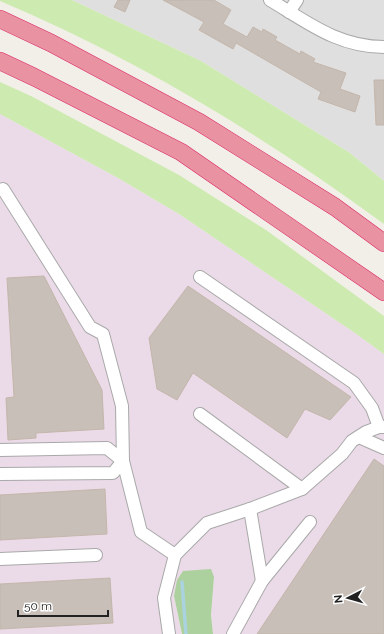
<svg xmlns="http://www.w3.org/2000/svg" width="384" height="634" viewBox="0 0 384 634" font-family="Raleway,sans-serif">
<rect width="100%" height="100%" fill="#f2efe9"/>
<path fill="#e0dfdf" d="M 72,0 L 384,0 L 384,181 L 350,153 L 201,61 Z"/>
<path fill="#ebdbe8" d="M 0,114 L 118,178 L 179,214 L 355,333 L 384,354 L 384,634 L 213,634 L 211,615 L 214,577 L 174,596 L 182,634 L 0,634 Z"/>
<g fill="#cdebb0">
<path d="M 0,0 L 72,0 L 201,61 L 350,153 L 384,181 L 384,224 C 264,136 137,59 0,1 Z"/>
<path d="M 0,82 L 31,96 L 179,175 L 266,230 L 384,316 L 384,354 L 355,333 L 179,214 L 118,178 L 0,114 Z"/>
</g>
<path fill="#add19e" d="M 211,569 L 214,577 L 211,615 L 213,634 L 182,634 L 174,596 L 177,580 L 183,571 Z"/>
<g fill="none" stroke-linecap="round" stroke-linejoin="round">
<path stroke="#aad3df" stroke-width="3.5" d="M 182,582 L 186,634"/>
</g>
<g fill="#c7bfb8" stroke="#c4b6ab">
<path d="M 118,0 L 130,0 L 125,12 L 114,7 Z"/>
<path d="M 163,0 L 214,0 L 231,10 L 223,24 L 247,37 L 253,27 L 262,32 L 263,29 L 277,37 L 275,40 L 300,54 L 301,51 L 315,59 L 313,62 L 346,73 L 340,89 L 360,96 L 355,112 L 318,99 L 321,92 L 236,43 L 233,49 L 199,30 L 204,22 Z"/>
<path d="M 374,80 L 384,80 L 384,125 L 376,125 Z"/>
<path d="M 44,276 L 102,390 L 104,429 L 36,433 L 36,438 L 8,440 L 6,398 L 14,397 L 7,278 Z"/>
<path d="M 188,286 L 351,397 L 330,420 L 305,409 L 287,438 L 193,373 L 177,400 L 157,389 L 149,338 Z"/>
<path d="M 374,459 L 384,466 L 384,634 L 257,634 Z"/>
<path d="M 105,489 L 107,534 L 0,540 L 0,495 Z"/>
<path d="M 110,578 L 113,623 L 0,629 L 0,584 Z"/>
</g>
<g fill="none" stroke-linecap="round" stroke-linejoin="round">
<defs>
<g id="minor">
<path d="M 270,0 C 307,22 338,47 384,47"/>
<path d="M 289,12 L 297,0"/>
<path d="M 3,189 L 90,327 L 103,334 L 122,406 L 123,461 L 141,532 L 175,555"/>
<path d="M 200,277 L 354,383 L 372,408 L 379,427"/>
<path d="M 200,414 L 302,489"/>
<path d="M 359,437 L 384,448"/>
<path d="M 0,450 L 107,448 L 123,461"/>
<path d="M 0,474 L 113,473 L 123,461"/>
<path d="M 250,509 L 262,581 L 310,522"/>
<path d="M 0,559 L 96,555"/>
<path d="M 169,634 L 164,598 L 175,555 L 207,523 L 250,509 L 302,489 L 342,454 L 352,441 L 366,432 L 379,427 L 384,427"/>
<path d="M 233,634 L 262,581"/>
</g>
<g id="highway">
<path d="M 0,19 L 51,43 L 199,122 L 335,207 L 384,243"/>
<path d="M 0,61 L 34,77 L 181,152 L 384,292"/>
</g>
</defs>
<use href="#minor" stroke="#a9a9a9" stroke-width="14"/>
<use href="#highway" stroke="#dc2a67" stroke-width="18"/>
<use href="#minor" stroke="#fff" stroke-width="12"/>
<use href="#highway" stroke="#e892a2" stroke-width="17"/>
</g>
<g transform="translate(348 598) rotate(264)" stroke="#ffffff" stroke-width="3" paint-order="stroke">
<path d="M0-3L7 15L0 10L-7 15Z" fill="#222222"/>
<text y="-6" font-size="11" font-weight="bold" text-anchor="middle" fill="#222222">N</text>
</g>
<path d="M18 610v6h90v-6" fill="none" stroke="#222222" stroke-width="2"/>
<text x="24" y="610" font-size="12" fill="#222222" stroke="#ffffff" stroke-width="3" paint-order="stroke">50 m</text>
</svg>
